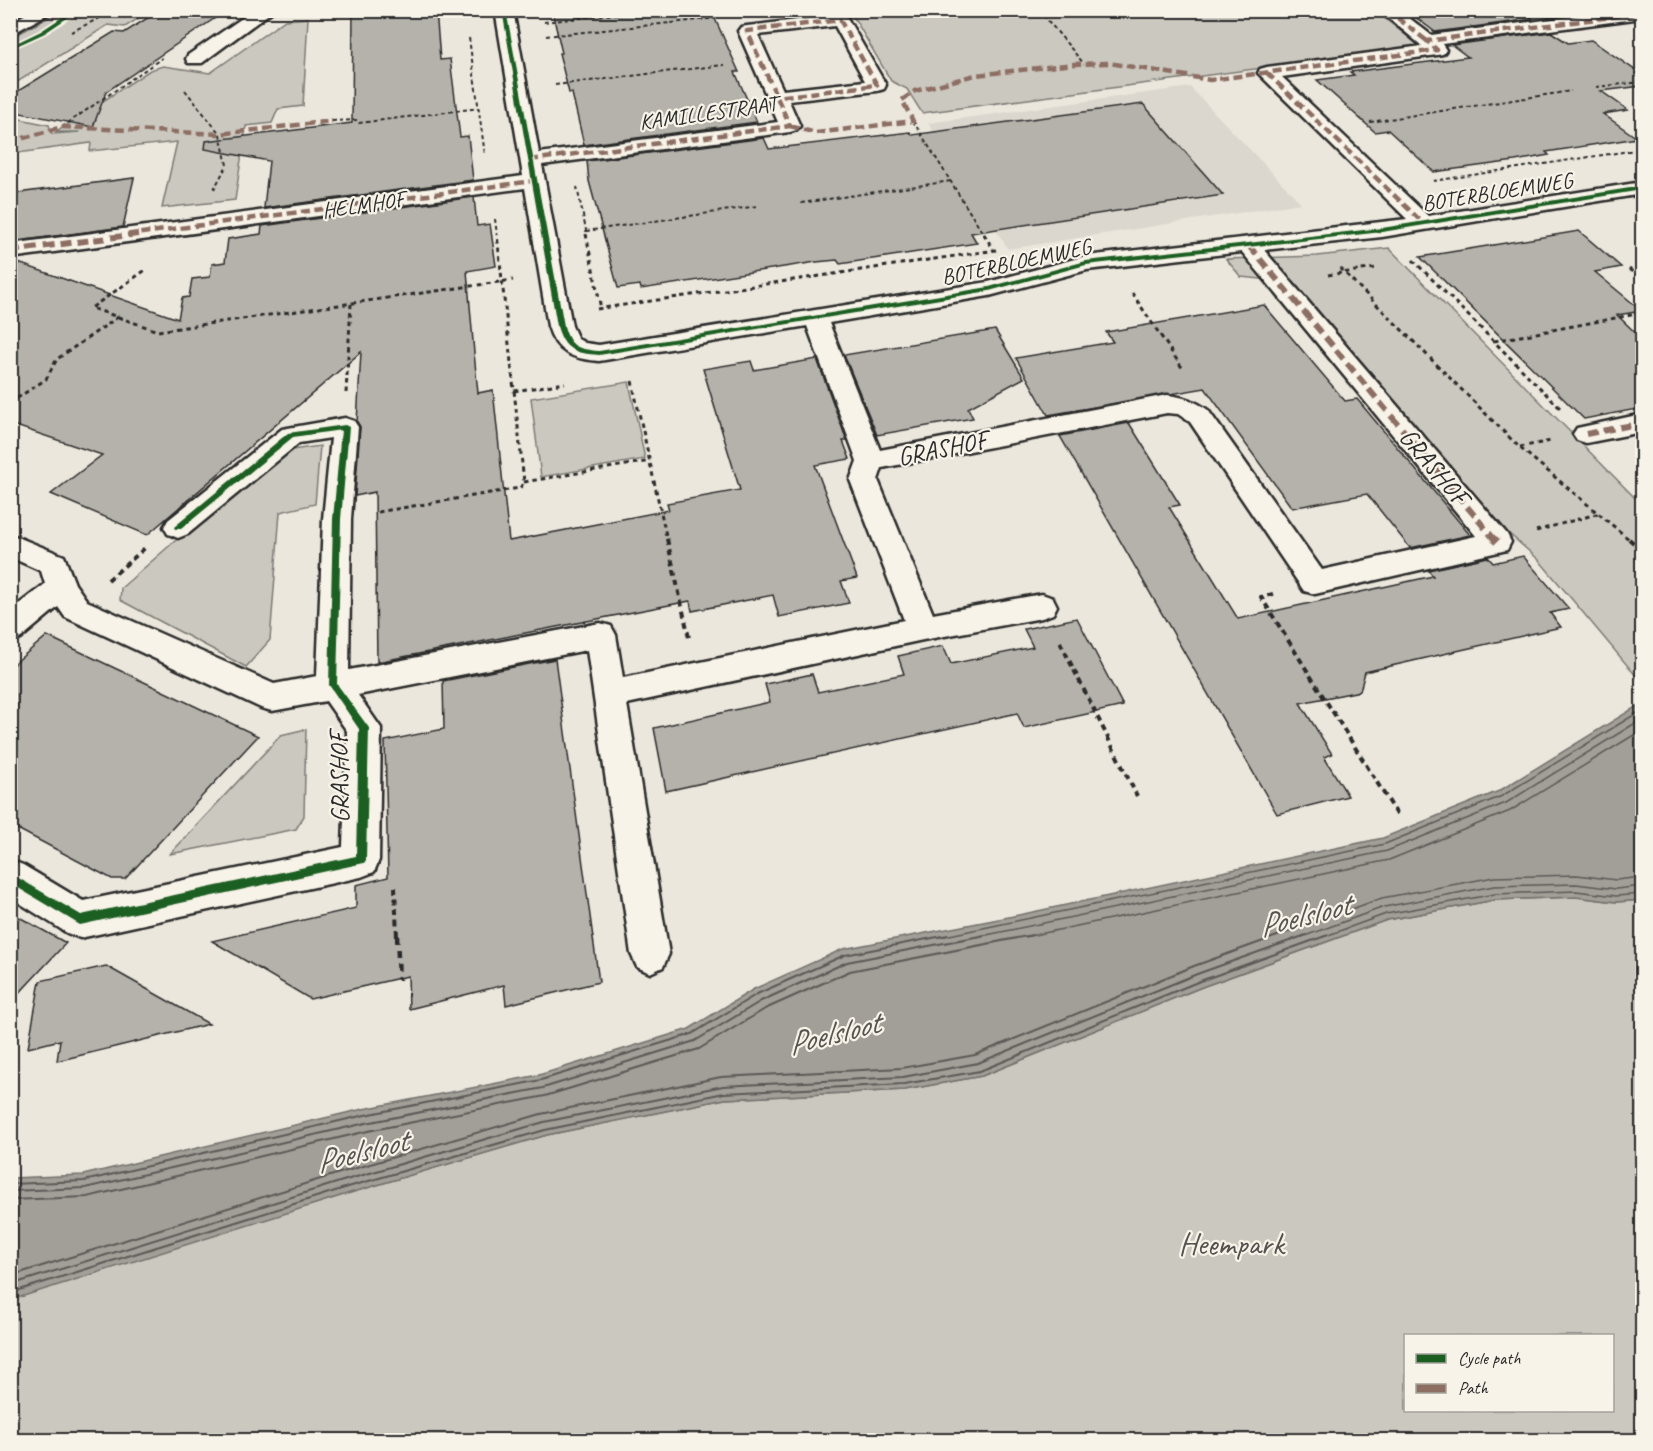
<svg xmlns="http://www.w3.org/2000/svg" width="1653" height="1451" viewBox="0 0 1653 1451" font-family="Caveat,sans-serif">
<rect width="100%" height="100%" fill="#ebe7dd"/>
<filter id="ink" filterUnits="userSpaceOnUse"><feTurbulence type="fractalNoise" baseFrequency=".0167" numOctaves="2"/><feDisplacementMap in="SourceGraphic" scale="12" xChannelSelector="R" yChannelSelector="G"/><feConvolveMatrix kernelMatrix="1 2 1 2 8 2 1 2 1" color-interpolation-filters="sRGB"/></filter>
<g filter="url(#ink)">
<path fill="#dbd7ce" d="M 1190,87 L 1301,203 L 1008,249 L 928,123 Z"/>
<g fill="#cbc8bf" stroke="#7b7a75" stroke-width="1.5" fill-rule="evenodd">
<path d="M 60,11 L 150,11 L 125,27 L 108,25 L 11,86 L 11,38 Z"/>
<path d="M 850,11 L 1375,11 L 1421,47 L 922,113 L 907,89 L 891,81 Z"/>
<path d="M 308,18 L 303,106 L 278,109 L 272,123 L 246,126 L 235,200 L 162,208 L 177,142 L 90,151 L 91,143 L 11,154 L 10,117 L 49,125 L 52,134 L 80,132 L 56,132 L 150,70 L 163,66 L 210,73 L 285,20 Z"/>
<path d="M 1389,248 L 1642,505 L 1642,683 L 1539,560 L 1506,531 L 1291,282 L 1241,277 L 1226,259 L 1317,256 Z"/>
<path d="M 629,382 L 645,459 L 541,477 L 531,398 Z"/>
<path d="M 320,446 L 315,504 L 280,512 L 270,640 L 246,667 L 120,600 L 121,588 L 277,452 Z"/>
<path d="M 306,729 L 304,816 L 296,829 L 170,854 L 281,735 Z"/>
<path d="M 1576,897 L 1616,902 L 1642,900 L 1642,1440 L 11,1440 L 10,1300 L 45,1288 L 350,1193 L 547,1135 L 725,1099 L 905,1090 L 982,1076 L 1202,987 L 1387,920 L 1495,900 ZM 1406,1336 L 1612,1336 L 1612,1410 L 1406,1410 Z"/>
</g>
<path fill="#a29f98" stroke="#72716c" stroke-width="1.5" d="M 1642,703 L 1642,900 L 1616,902 L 1576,897 L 1495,900 L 1387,920 L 1202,987 L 982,1076 L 905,1090 L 725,1099 L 547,1135 L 350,1193 L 11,1300 L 11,1178 L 83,1175 L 363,1109 L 539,1075 L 689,1029 L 754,989 L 843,949 L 1009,917 L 1383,838 L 1499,791 Z"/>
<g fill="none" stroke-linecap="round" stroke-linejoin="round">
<g stroke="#5b5957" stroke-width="1.5">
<path d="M 940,937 L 1385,844 L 1502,796 L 1642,710"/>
<path d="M 977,937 L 1387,851 L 1506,803 L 1642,719"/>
<path d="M 1025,937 L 1389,860 L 1510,811 L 1642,730"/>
<path d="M 1275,937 L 1382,898 L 1494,877 L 1577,875 L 1616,880 L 1642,877"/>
<path d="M 1302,937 L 1384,907 L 1494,886 L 1576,884 L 1616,889 L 1642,886"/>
<path d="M 1323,937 L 1386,914 L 1495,894 L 1576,891 L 1616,896 L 1642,894"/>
</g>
<g stroke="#5b5957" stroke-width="2">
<path d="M 10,1184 L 84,1181 L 365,1115 L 541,1080 L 692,1034 L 757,994 L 845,955 L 948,935"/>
<path d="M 10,1191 L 85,1188 L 366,1123 L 543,1088 L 695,1041 L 761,1001 L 847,962 L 985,935"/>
<path d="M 10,1200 L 87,1197 L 368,1131 L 545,1096 L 699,1049 L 765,1009 L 850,971 L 1032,935"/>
<path d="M 10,1276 L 343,1172 L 541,1114 L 721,1077 L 902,1068 L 975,1055 L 1194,966 L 1280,935"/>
<path d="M 10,1285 L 346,1180 L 544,1122 L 723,1086 L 903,1077 L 978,1063 L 1197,974 L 1306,935"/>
<path d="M 10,1293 L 348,1187 L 545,1130 L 724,1093 L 904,1084 L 980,1071 L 1200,981 L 1328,935"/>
</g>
</g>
<g fill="#b5b2ab" stroke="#2b2b2b" stroke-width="1.5">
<path d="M 160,10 L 227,10 L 106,92 L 93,127 L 10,111 L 10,96 L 114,32 L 124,33 Z"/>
<path d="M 353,10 L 436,10 L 440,60 L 450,59 L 460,137 L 468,136 L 473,180 L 264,208 L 269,161 L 205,149 L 206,141 L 352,123 Z"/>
<path d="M 552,10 L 711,10 L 739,72 L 735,72 L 757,122 L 584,145 L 572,93 L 569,93 L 559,53 L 562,53 Z"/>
<path d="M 1406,10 L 1520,10 L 1533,19 L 1435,32 Z"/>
<path d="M 1551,32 L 1568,43 L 1591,40 L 1642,75 L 1642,86 L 1601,91 L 1628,110 L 1603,114 L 1637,138 L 1546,152 L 1549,155 L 1515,161 L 1434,172 L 1388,130 L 1375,132 L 1317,80 L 1354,75 L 1350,72 L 1468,57 L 1452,45 Z"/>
<path d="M 1143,104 L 1223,195 L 971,233 L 977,243 L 840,264 L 837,260 L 816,262 L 641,289 L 640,285 L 618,288 L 589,181 L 587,161 L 764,138 L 769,149 L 910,132 L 912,135 Z"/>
<path d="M 134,178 L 123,227 L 10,242 L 10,194 Z"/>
<path d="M 474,197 L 477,226 L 490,224 L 496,266 L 467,271 L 474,353 L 478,393 L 493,390 L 509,541 L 669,510 L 667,503 L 740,490 L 703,369 L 751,361 L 754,370 L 817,359 L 847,441 L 843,441 L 850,459 L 815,465 L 857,578 L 841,581 L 849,603 L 779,617 L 773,595 L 692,611 L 690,601 L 377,662 L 375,492 L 355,496 L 360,427 L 357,422 L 361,352 L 147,535 L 51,494 L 102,455 L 10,424 L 10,260 L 178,319 L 182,298 L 189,297 L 192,279 L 210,277 L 212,264 L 225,262 L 228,239 L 261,234 L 262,226 Z"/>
<path d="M 1579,231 L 1621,267 L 1595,272 L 1642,311 L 1617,315 L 1642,339 L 1642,408 L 1584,419 L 1420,257 Z"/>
<path d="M 1264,305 L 1345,401 L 1357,399 L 1470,535 L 1410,548 L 1367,494 L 1292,508 L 1205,388 L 1048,415 L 1016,358 L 1113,342 L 1106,332 Z"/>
<path d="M 995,330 L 1024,378 L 968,408 L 973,418 L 877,435 L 844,355 Z"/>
<path d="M 1129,423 L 1180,505 L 1169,507 L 1238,619 L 1433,576 L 1428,570 L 1488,557 L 1493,563 L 1523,556 L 1569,609 L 1550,613 L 1561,627 L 1365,672 L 1360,691 L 1300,703 L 1332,754 L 1324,757 L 1348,796 L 1277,814 L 1060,436 Z"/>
<path d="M 1077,618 L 1123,706 L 1024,728 L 1017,713 L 666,791 L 654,728 L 770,702 L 765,684 L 789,679 L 812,674 L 818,692 L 904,674 L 898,656 L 943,646 L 951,664 L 1033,647 L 1024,629 Z"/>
<path d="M 47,636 L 258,736 L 125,879 L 112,879 L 10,825 L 10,667 Z"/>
<path d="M 555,659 L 599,982 L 506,1005 L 504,985 L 409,1009 L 408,976 L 310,999 L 212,941 L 356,908 L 356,885 L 388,877 L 385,741 L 444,729 L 443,681 Z"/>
<path d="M 10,912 L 66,943 L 10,1003 Z"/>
<path d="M 106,966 L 209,1024 L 57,1061 L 60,1040 L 28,1048 L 40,981 Z"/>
</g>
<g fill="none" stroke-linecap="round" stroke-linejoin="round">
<defs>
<g id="minor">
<path d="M 33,10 L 55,10 L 10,35 L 10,23 Z"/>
<path d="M 254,10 L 274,10 L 202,63 L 188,63 L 186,59 L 188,55 Z"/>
<path d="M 495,10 L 513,10 L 539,153 L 778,122 L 738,31 L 741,27 L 747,26 L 840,15 L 846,16 L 886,85 L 884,89 L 877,91 L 789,101 L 800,126 L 797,130 L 790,132 L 542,165 L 572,326 L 578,339 L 585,343 L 599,345 L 988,282 L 1086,256 L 1407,219 L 1258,73 L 1260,69 L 1267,67 L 1422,46 L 1379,10 L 1399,10 L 1431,35 L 1621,10 L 1642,10 L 1642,18 L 1442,44 L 1446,50 L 1443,54 L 1437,55 L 1282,77 L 1428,216 L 1642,182 L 1642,194 L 1382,237 L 1264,250 L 1507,534 L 1511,542 L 1507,550 L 1315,594 L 1304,591 L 1190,422 L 1178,414 L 1167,413 L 882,468 L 878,480 L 933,614 L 1042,594 L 1053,598 L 1057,606 L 1053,614 L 1042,618 L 923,640 L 627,704 L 669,954 L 663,967 L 650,973 L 637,967 L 631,954 L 587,650 L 358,695 L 381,728 L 379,860 L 374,872 L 361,877 L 80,938 L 67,933 L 10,897 L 10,860 L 23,865 L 83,901 L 343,847 L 347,731 L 326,701 L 272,711 L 261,708 L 65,617 L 58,607 L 21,638 L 10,641 L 10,611 L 45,584 L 41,571 L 10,557 L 10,534 L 64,556 L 75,584 L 87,601 L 274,684 L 317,676 L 323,519 L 331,438 L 299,443 L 188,534 L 178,538 L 168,534 L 164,527 L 168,520 L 282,429 L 345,418 L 354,421 L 358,427 L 351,519 L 349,670 L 600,623 L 611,626 L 616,635 L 623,678 L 904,620 L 850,480 L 857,461 L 807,326 L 599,361 C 573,359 556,353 548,326 L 525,188 L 10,258 L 10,244 L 523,176 ZM 835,26 L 865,81 L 783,90 L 758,35 ZM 1242,252 L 1476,536 L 1322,570 L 1208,410 C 1194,400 1184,397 1167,395 L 880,450 L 829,323 L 989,296 L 1087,270 Z"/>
<path d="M 1642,414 L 1642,432 L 1586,443 L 1577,440 L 1573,434 L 1577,428 Z"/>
</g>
</defs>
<use href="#minor" stroke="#2b2b2b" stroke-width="5"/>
<g stroke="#2b2b2b" stroke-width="2" stroke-dasharray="4 3" stroke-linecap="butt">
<path d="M 1039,10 L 1084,64"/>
<path d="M 544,22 L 651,10"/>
<path d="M 71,32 L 116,10"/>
<path d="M 546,36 L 718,18"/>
<path d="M 469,38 L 485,155"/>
<path d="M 555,85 L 724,65"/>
<path d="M 1596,87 L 1642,82"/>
<path d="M 185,90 L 220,134 L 227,165 L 214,189"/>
<path d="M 332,121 L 356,120 L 359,123 L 479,108"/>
<path d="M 913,121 L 984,235"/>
<path d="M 1370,122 L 1571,91"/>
<path d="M 62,127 L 162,58"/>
<path d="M 1433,181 L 1642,149"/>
<path d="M 577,187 L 587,235"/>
<path d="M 801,203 L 951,181"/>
<path d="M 495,219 L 497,235"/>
<path d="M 586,231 L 758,206"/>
</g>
<g stroke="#2b2b2b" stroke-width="3" stroke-dasharray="4.5 4" stroke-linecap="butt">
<path d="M 586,234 L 601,309"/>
<path d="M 984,234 L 993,249"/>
<path d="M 1413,260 L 1562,410"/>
<path d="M 1340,268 L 1519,447 L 1630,540"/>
<path d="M 1629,269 L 1642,280"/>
<path d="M 1362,270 L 1376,268"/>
<path d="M 1132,293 L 1183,369"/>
<path d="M 597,309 L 996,250"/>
<path d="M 118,317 L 158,331 L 513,280"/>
<path d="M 1494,341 L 1642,313"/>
<path d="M 632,381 L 667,540"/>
<path d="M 514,391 L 565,383"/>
<path d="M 346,393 L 351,304"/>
<path d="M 10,403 L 46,379 L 57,359 L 118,317 L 91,308 L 147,269"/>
<path d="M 1520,447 L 1551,441"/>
<path d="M 524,482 L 650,461"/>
<path d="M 378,512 L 520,488 L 524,482 L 497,234"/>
<path d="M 1536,531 L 1600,513"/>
</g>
<g stroke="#2b2b2b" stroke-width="4" stroke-dasharray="6 4.5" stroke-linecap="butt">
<path d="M 667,539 L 689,638"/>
<path d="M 1629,539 L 1642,550"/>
<path d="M 108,580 L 145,548"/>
<path d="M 1273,594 L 1261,597 L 1398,816"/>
<path d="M 1060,642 L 1137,796"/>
<path d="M 395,887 L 397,937"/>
</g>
<path stroke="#2b2b2b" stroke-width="4.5" stroke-dasharray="8 6" stroke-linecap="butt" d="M 397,935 L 399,980"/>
<use href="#minor" fill="#f7f3e8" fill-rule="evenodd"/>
<path stroke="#2b2b2b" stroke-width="3" stroke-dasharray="4.5 4" stroke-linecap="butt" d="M 1328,275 L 1362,270"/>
<g stroke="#8d6e63" stroke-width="4.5" stroke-dasharray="9 4.5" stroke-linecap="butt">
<path d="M 1387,10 L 1427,41"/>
<path d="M 1267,73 L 1423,223"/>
<path d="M 790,126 L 816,133 L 913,121 L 902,100 L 915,91 L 975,75 L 1074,64 L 1109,63 L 1210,80 L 1437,50 L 1427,41 L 1642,13"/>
<path d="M 10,142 L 62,127 L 220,134 L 332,121"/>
<path d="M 530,160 L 790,126 L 747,31 L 840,20 L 877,85 L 777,97"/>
<path d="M 127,235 L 533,181"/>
</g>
<g stroke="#8d6e63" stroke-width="6" stroke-dasharray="11 6" stroke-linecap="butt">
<path d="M 1249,246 L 1495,540"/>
<path d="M 10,251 L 138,234"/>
<path d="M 1586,434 L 1642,423"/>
</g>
<path stroke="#8d6e63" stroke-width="8" stroke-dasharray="15 8" stroke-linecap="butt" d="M 1494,539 L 1497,542"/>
<defs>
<g id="cycleway">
<path d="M 73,10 L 79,10 L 45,33 L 10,49 L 10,46 L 41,31 Z"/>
<path d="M 502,10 L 506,10 L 564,326 C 570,348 578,349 599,351 L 989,287 L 1086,261 L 1382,228 L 1642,186 L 1642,190 L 1382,232 L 1086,265 L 989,291 L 599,355 C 575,353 564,351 557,326 Z"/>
<path d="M 345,425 L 349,427 L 341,519 L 337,684 L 369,728 L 366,860 L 364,863 L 80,925 L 10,883 L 10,873 L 81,915 L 356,856 L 359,729 L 329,685 L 333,519 L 341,430 L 293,437 L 181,529 L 175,529 L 174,527 L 288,433 Z"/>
</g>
</defs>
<use href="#cycleway" stroke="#f7f3e8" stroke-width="4"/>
<use href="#cycleway" fill="#1b5e20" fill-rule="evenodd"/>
</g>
</g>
<g text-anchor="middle" stroke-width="4.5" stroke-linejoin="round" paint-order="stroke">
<g font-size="22" fill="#2b2b2b" stroke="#f7f3e8">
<text transform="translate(708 112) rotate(-8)" y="8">KAMILLESTRAAT</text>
<text transform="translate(1497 191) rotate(-9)" y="8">BOTERBLOEMWEG</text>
<text transform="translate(363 204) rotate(-8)" y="8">HELMHOF</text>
<text transform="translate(1016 261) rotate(-12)" y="8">BOTERBLOEMWEG</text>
</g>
<g font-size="26" fill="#2b2b2b" stroke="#f7f3e8">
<text transform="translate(942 448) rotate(-11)" y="9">GRASHOF</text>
<text transform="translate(1434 466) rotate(50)" y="9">GRASHOF</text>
<text transform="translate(339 778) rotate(-91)" y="9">GRASHOF</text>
</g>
<g font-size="32" fill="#535250" stroke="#f7f3e8">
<text x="1231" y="1254">Heempark</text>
</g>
<g font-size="33" font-style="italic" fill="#555451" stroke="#f7f3e8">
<text transform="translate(1304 914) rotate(-14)" y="12">Poelsloot</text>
<text transform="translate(833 1032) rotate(-14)" y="12">Poelsloot</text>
<text transform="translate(361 1150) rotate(-14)" y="12">Poelsloot</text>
</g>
</g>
<rect width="1653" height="1451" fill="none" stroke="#f7f3e8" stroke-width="36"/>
<rect x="18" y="18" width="1617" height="1415" fill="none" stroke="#2b2b2b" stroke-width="2" filter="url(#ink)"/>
<rect x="1404" y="1334" width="210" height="78" fill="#f7f3e8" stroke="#a5a39c" stroke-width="1.5"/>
<rect x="1416" y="1354" width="30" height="9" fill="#1b5e20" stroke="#a5a39c" stroke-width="1.5"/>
<text x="1458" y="1364" font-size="18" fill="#2b2b2b">Cycle path</text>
<rect x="1416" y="1384" width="30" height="9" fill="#8d6e63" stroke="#a5a39c" stroke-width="1.5"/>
<text x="1458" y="1394" font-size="18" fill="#2b2b2b">Path</text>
</svg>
